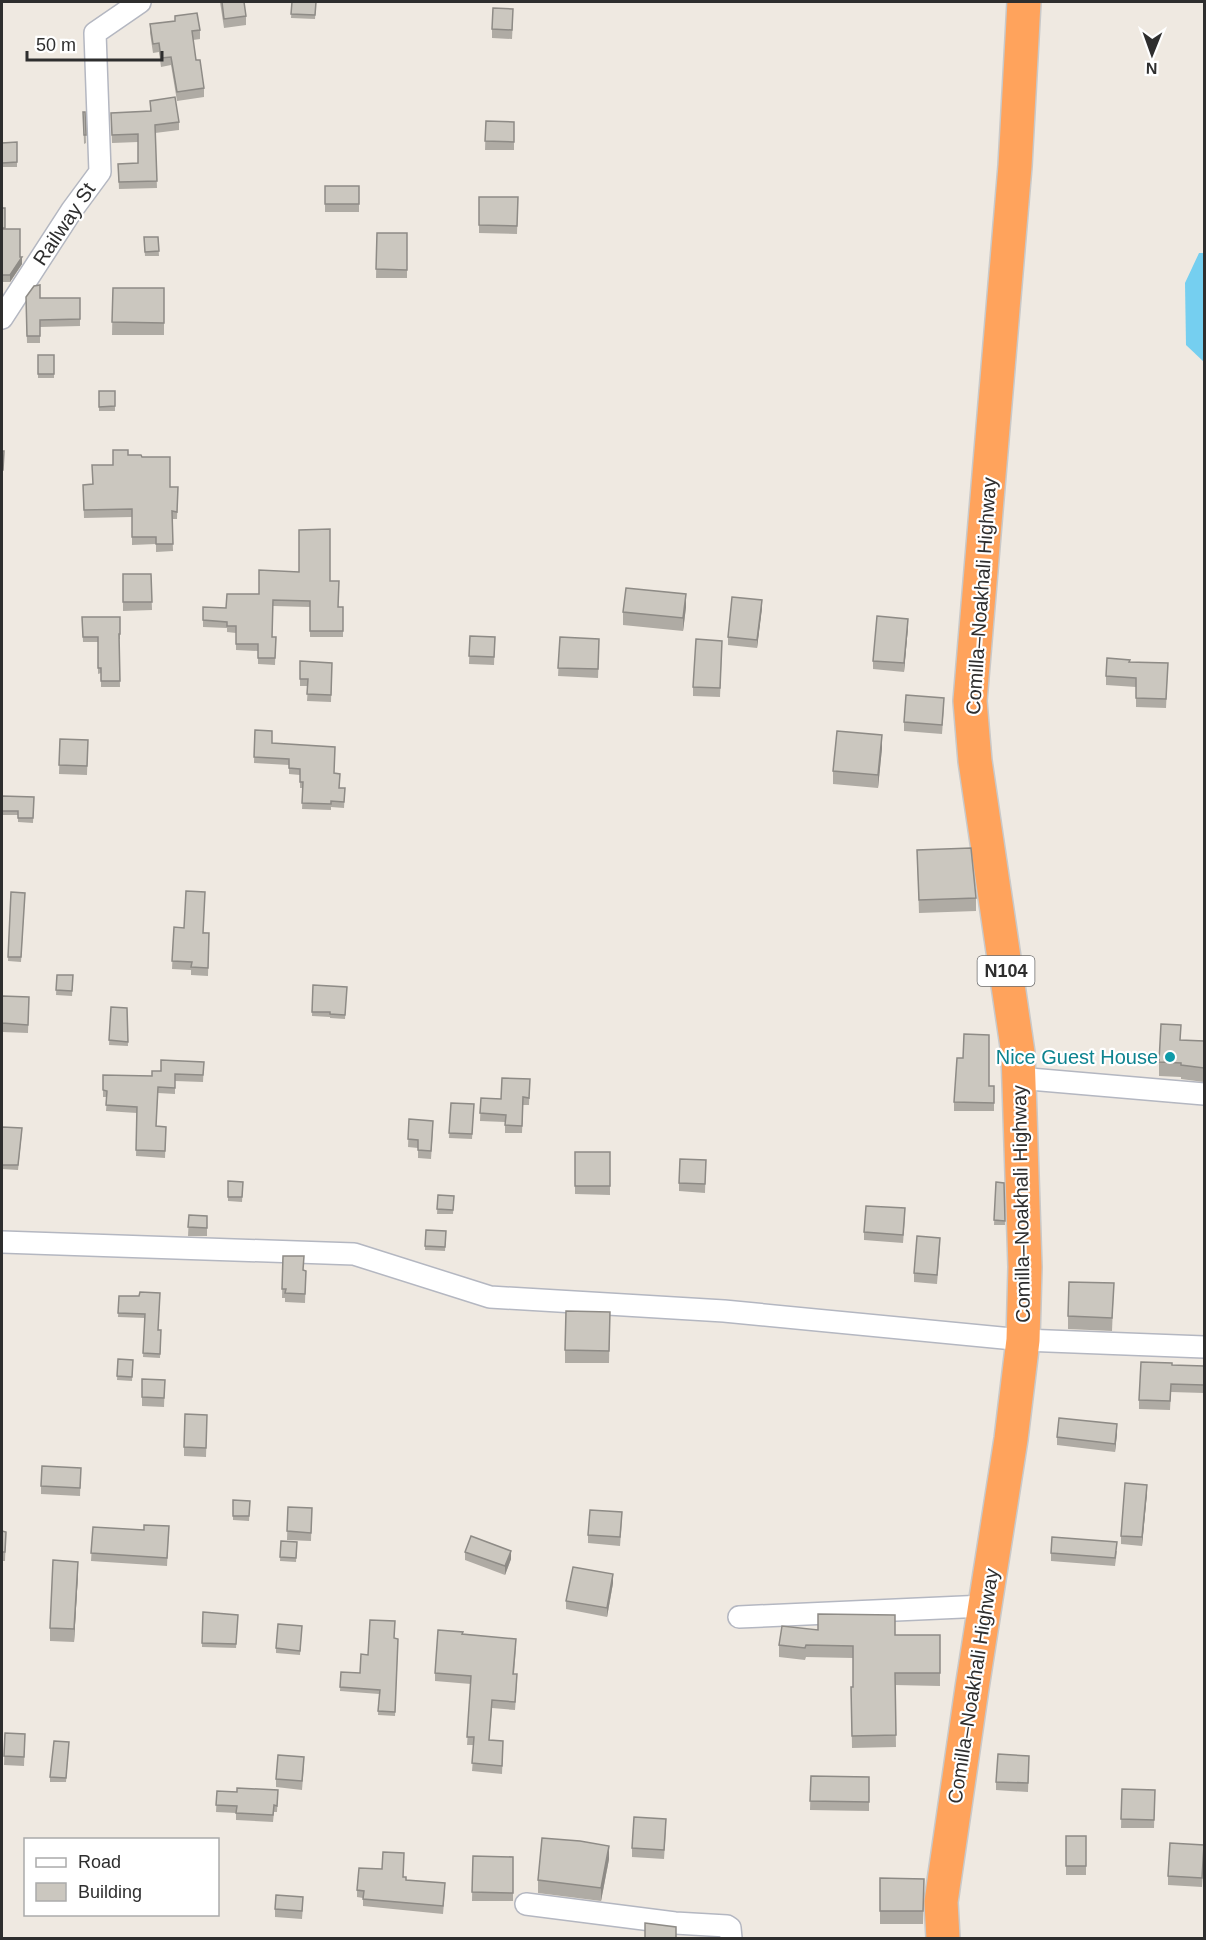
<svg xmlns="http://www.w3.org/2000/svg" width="1206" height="1940" viewBox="0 0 1206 1940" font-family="Helvetica,sans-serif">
<rect width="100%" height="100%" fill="#efe9e1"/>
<path fill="#75cff0" d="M 1199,253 L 1204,253 L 1204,362 L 1186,345 L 1185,283 Z"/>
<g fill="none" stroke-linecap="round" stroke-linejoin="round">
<defs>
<g id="street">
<path d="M 2,318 L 72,210 L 100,172 L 95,33 L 140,2"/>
<path d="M 1018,1078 L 1204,1094"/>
<path d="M 2,1242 L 354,1254 L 490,1297 L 724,1311 L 1023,1340 L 1204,1347"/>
<path d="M 739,1617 L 985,1606"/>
<path d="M 526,1904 L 675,1923 L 727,1926 L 730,1928 L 731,1938"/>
</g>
<path id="highway" d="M 943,1938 L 941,1902 L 972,1688 L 1011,1439 L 1023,1340 L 1025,1267 L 1018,1053 L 975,761 L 970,701 L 1015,166 L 1024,2"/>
</defs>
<use href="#street" stroke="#b4b7c1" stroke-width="24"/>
<use href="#highway" stroke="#c9c9c9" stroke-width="36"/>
<use href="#street" stroke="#fff" stroke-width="21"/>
<use href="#highway" stroke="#ffa35c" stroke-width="33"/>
</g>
<g fill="#afaba4">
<path d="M 220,2 L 244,2 L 246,16 L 246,25 L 224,28 Z"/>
<path d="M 292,2 L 316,2 L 315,19 L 291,18 Z"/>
<path d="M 175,16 L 200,30 L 200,39 L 193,40 L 196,60 L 204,88 L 204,97 L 177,101 L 171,65 L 161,67 L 159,52 L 153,53 L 150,33 L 150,24 L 175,21 Z"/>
<path d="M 513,18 L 512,39 L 492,38 L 492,29 Z"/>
<path d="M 150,101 L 179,122 L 179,130 L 155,133 L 157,188 L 119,189 L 118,164 L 138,163 L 138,142 L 112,143 L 111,113 L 150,111 Z"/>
<path d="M 83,112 L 85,112 L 86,143 L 84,144 Z"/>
<path d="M 486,121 L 514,122 L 514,150 L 485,150 Z"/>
<path d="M 17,142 L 17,167 L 2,167 L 2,143 Z"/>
<rect x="325" y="186" width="34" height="26"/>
<path d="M 479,197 L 518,197 L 517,234 L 479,233 Z"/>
<path d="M 2,208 L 5,208 L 5,229 L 20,257 L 22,264 L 10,282 L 2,282 Z"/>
<path d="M 377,233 L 407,233 L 407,278 L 376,278 Z"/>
<path d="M 144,237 L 158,237 L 159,256 L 145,256 Z"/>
<path d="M 113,288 L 164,288 L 164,335 L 112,335 Z"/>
<path d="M 26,297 L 40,298 L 80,298 L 80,326 L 40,327 L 40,343 L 27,343 Z"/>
<rect x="38" y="355" width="16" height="23"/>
<rect x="99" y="391" width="16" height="20"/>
<path d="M 128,455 L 142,457 L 170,487 L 178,487 L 177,519 L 172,519 L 173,551 L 156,552 L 156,544 L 132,545 L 132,517 L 84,518 L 83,485 L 92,484 L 113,465 Z"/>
<path d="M 123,574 L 151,574 L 152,610 L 123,611 Z"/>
<path d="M 330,581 L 338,607 L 343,607 L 343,637 L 310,637 L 310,607 L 273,606 L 272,637 L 276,637 L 275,665 L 258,664 L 258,651 L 236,650 L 236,633 L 227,632 L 227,628 L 203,627 L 203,620 L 226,608 L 259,594 Z"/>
<path d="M 686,607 L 683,631 L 623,625 L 623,612 Z"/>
<path d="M 762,608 L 757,648 L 728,645 L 728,637 Z"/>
<path d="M 82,617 L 120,617 L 120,639 L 119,639 L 120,687 L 101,687 L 101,673 L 98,674 L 98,642 L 83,642 Z"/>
<path d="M 908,627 L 904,672 L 873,669 L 873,661 Z"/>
<path d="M 470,636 L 495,637 L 494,665 L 469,664 Z"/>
<path d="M 560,637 L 599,647 L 598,678 L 558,676 Z"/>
<path d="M 722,649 L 720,697 L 693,696 L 693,687 Z"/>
<path d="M 300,661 L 332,663 L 331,702 L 307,701 L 308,686 L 300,686 Z"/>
<path d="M 1129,662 L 1168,663 L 1166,708 L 1136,707 L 1136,687 L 1106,685 L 1106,676 Z"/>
<path d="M 944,706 L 942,734 L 904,731 L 904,722 Z"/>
<path d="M 255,730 L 272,743 L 334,773 L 339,788 L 345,788 L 344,808 L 331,807 L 331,810 L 302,809 L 303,788 L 300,788 L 300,775 L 289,774 L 289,765 L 254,763 Z"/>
<path d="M 60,739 L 88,740 L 87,775 L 59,774 Z"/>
<path d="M 882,748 L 878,788 L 833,784 L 833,771 Z"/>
<path d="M 2,796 L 34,797 L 33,823 L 18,822 L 18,815 L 2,815 Z"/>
<path d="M 917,850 L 976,898 L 976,911 L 919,913 Z"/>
<path d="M 11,892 L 25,893 L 21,962 L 8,961 Z"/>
<path d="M 174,927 L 209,933 L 208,976 L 191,975 L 191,970 L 172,969 Z"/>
<path d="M 57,975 L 73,975 L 72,996 L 56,995 Z"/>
<path d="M 313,985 L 347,987 L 345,1019 L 330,1018 L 330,1017 L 312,1016 Z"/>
<path d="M 2,996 L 29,997 L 28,1033 L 2,1032 Z"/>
<path d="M 111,1007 L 127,1008 L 128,1046 L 109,1045 Z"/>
<path d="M 1180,1040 L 1204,1041 L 1204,1082 L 1181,1079 L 1181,1077 L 1159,1076 L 1159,1062 Z"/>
<path d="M 204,1062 L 203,1082 L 175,1081 L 175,1094 L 158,1093 L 156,1126 L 166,1127 L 165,1158 L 136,1156 L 137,1113 L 106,1111 L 107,1097 L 103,1097 L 103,1075 L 152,1076 L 161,1071 Z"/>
<path d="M 530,1079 L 529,1105 L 523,1105 L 522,1133 L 505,1133 L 505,1122 L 480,1121 L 481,1098 L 501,1099 Z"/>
<path d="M 989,1086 L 994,1086 L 994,1111 L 954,1111 L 954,1102 Z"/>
<path d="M 451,1103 L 474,1104 L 472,1139 L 449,1138 Z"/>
<path d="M 409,1119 L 433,1129 L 431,1159 L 418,1158 L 418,1148 L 408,1147 Z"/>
<path d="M 2,1127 L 22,1132 L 18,1170 L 2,1169 L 2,1175 Z"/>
<path d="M 575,1152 L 610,1152 L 610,1195 L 575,1194 Z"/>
<path d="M 706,1160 L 705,1193 L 679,1191 L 679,1183 Z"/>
<path d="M 228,1181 L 243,1182 L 242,1202 L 228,1201 Z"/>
<path d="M 996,1182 L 1004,1183 L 1005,1225 L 994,1225 Z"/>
<path d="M 438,1195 L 454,1196 L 453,1214 L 437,1214 Z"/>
<path d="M 189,1215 L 207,1216 L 207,1236 L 188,1236 Z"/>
<path d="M 905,1217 L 903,1243 L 864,1240 L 864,1232 Z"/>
<path d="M 446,1231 L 445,1251 L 425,1250 L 425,1246 Z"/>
<path d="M 940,1247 L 937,1284 L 914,1282 L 914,1273 Z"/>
<path d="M 283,1256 L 304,1270 L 306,1271 L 305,1303 L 285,1302 L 285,1298 L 282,1298 Z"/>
<path d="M 1114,1283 L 1112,1331 L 1068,1329 L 1068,1316 Z"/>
<path d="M 119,1296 L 139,1296 L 158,1330 L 161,1330 L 160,1358 L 143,1357 L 145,1318 L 118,1317 Z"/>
<path d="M 610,1312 L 609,1363 L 565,1363 L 565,1350 Z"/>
<path d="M 118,1359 L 133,1360 L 132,1381 L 117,1380 Z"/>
<path d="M 1172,1365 L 1204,1366 L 1204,1393 L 1171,1392 L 1170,1410 L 1139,1409 L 1139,1400 Z"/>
<path d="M 142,1379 L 165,1380 L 164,1407 L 142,1406 Z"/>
<path d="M 207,1423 L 206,1457 L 184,1456 L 184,1447 Z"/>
<path d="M 1117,1433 L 1115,1452 L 1057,1445 L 1057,1437 Z"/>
<path d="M 81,1468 L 80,1496 L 41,1494 L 41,1486 Z"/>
<path d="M 1147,1493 L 1142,1546 L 1121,1544 L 1121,1536 Z"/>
<path d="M 250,1501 L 249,1521 L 233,1520 L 233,1516 Z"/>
<path d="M 288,1507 L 312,1508 L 311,1541 L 287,1540 Z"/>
<path d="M 622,1520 L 620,1546 L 588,1543 L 588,1535 Z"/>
<path d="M 169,1526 L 167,1566 L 91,1561 L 93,1527 L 144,1530 Z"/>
<path d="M 2,1531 L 6,1532 L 5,1561 L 2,1561 Z"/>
<path d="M 281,1541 L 297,1542 L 296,1562 L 280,1561 Z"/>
<path d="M 1117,1551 L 1115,1566 L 1051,1561 L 1051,1553 Z"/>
<path d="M 465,1552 L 511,1559 L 505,1575 L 465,1560 Z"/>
<path d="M 78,1574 L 74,1642 L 50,1641 L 50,1628 Z"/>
<path d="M 613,1583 L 607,1617 L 566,1609 L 566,1601 Z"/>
<path d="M 203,1612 L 238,1615 L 236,1648 L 202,1647 Z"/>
<path d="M 302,1626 L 300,1655 L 276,1653 L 276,1648 Z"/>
<path d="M 818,1630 L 895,1635 L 940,1635 L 940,1686 L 895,1685 L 896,1747 L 852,1748 L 851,1687 L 853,1687 L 853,1658 L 806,1657 L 805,1660 L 779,1657 L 779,1645 Z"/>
<path d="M 462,1634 L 516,1647 L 514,1674 L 517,1682 L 515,1710 L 492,1708 L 489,1740 L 503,1749 L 502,1774 L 472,1771 L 474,1745 L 467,1745 L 471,1684 L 435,1681 L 435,1673 Z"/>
<path d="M 394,1638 L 398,1643 L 395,1716 L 378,1715 L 379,1694 L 340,1691 L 341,1672 L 360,1673 L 368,1655 Z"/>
<path d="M 5,1733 L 25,1734 L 24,1766 L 4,1765 Z"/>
<path d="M 69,1742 L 66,1782 L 50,1782 L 50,1777 Z"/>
<path d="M 1029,1756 L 1028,1792 L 996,1790 L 996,1782 Z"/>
<path d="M 304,1765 L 302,1790 L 276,1787 L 276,1779 Z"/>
<path d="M 811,1776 L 869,1777 L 869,1811 L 810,1810 Z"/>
<path d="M 1122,1789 L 1155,1790 L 1154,1828 L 1121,1828 Z"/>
<path d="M 278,1790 L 277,1812 L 274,1812 L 273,1822 L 236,1820 L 236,1813 L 216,1812 L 217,1791 L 237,1792 Z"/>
<path d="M 666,1828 L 664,1859 L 632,1857 L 632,1848 Z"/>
<rect x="1066" y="1836" width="20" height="39"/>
<path d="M 1204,1854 L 1202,1887 L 1168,1885 L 1168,1876 Z"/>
<path d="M 473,1856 L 513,1857 L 513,1901 L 472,1901 Z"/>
<path d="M 609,1859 L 601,1901 L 538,1893 L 538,1880 Z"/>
<path d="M 403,1877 L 406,1880 L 445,1890 L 443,1914 L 363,1906 L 363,1898 L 357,1897 L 357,1890 Z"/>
<path d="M 880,1878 L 924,1879 L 923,1924 L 880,1924 Z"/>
<path d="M 303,1905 L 302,1919 L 275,1917 L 275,1909 Z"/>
</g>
<g fill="#8e8b86">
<path d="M 22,257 L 22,264 L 10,282 L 10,275 Z"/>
<path d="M 686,594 L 686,607 L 683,631 L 683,618 Z"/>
<path d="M 762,600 L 762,608 L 757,648 L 757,640 Z"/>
<path d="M 908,619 L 908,627 L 904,672 L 904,663 Z"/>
<path d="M 882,735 L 882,748 L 878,788 L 878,775 Z"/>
<path d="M 1117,1424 L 1117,1433 L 1115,1452 L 1115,1444 Z"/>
<path d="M 1147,1485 L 1147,1493 L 1142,1546 L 1142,1537 Z"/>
<path d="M 511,1551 L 511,1559 L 505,1575 L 505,1566 Z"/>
<path d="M 78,1562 L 78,1574 L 74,1642 L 74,1629 Z"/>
<path d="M 613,1574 L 613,1583 L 607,1617 L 607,1608 Z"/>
<path d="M 609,1846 L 609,1859 L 601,1901 L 601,1888 Z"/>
</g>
<g fill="#cbc7bf" stroke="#8e8b86" stroke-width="1.5">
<path d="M 222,2 L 244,2 L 246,16 L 224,19 Z"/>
<path d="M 292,2 L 316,2 L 315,15 L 291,14 Z"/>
<path d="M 493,8 L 513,9 L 512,30 L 492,29 Z"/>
<path d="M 197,13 L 200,30 L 192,31 L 196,60 L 200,60 L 204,88 L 177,92 L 171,57 L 161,58 L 159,43 L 153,44 L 150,24 L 175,21 L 175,16 Z"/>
<path d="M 175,97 L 179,122 L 155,125 L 157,181 L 119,182 L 118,164 L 138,163 L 138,134 L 112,135 L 111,113 L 151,111 L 150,101 Z"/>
<path d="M 83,112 L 85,112 L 86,135 L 84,135 Z"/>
<path d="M 486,121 L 514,122 L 514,142 L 485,141 Z"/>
<path d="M 17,142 L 17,162 L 2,163 L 2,143 Z"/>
<rect x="325" y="186" width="34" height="18"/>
<path d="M 479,197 L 518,197 L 517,226 L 479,225 Z"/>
<rect x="2" y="208" width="3" height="20"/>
<path d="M 2,229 L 20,229 L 20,257 L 22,257 L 10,275 L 2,275 Z"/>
<path d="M 377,233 L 407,233 L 407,270 L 376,269 Z"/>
<path d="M 144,237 L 158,237 L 159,251 L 145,252 Z"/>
<path d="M 40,285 L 40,298 L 80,298 L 80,319 L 40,320 L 40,336 L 27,336 L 26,297 L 34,286 Z"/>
<path d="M 113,288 L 164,288 L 164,323 L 112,322 Z"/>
<rect x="38" y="355" width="16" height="19"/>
<path d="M 99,391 L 115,391 L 115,406 L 99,407 Z"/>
<path d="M 113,450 L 128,450 L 128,455 L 141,455 L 142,457 L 170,457 L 170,487 L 178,487 L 177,512 L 172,511 L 173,544 L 156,544 L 156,537 L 132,537 L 132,509 L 84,510 L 83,485 L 93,484 L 92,465 L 113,465 Z"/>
<path d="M 2,451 L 4,451 L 3,470 L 2,470 Z"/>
<path d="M 330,529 L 330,581 L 339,581 L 338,607 L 343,607 L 343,631 L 310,631 L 310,601 L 273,600 L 272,637 L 276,637 L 275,658 L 258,658 L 258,644 L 236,644 L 236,626 L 227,626 L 227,622 L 203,620 L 203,607 L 226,608 L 227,594 L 259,594 L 259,570 L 299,572 L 299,530 Z"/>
<path d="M 123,574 L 151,574 L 152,602 L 123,602 Z"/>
<path d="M 626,588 L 686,594 L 683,618 L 623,612 Z"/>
<path d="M 732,597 L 762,600 L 757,640 L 728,637 Z"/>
<path d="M 877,616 L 908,619 L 904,663 L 873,661 Z"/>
<path d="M 82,617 L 120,617 L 120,634 L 119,634 L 120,681 L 101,681 L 101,668 L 98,668 L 98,637 L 83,637 Z"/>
<path d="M 470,636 L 495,637 L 494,657 L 469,656 Z"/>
<path d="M 560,637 L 599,639 L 598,669 L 558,668 Z"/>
<path d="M 696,639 L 722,641 L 720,688 L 693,687 Z"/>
<path d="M 1107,658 L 1130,660 L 1129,662 L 1168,663 L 1166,699 L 1136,698 L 1136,678 L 1106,676 Z"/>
<path d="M 300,661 L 332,663 L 331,695 L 307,694 L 308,679 L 300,679 Z"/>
<path d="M 906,695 L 944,698 L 942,725 L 904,722 Z"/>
<path d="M 255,730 L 272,731 L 272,743 L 335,747 L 334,773 L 340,774 L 339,788 L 345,788 L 344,802 L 331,801 L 331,804 L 302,803 L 303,782 L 300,782 L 300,769 L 289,768 L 289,759 L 254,757 Z"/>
<path d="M 837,731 L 882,735 L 878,775 L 833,771 Z"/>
<path d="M 60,739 L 88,740 L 87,766 L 59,765 Z"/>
<path d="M 2,796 L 34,797 L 33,818 L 18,818 L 18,811 L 2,811 Z"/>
<path d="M 971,848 L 976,898 L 919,900 L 917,850 Z"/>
<path d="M 186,891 L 205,892 L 203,933 L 209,933 L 208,968 L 191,967 L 192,962 L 172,961 L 174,927 L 184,928 Z"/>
<path d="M 11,892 L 25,893 L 21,957 L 8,957 Z"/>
<path d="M 57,975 L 73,975 L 72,991 L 56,990 Z"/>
<path d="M 313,985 L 347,987 L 345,1015 L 330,1014 L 330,1012 L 312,1012 Z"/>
<path d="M 2,996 L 29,997 L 28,1025 L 2,1023 Z"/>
<path d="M 111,1007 L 127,1008 L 128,1042 L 109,1040 Z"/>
<path d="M 1161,1024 L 1181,1025 L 1180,1040 L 1204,1041 L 1204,1068 L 1181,1065 L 1181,1063 L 1159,1062 Z"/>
<path d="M 964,1034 L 989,1035 L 989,1086 L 994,1086 L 994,1103 L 954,1102 L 957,1058 L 963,1058 Z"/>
<path d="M 161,1060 L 204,1062 L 203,1075 L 175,1074 L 175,1088 L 158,1087 L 156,1126 L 166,1127 L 165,1151 L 136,1150 L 137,1107 L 106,1105 L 107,1091 L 103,1090 L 103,1075 L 152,1076 L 152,1071 L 161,1071 Z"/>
<path d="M 502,1078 L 530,1079 L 529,1098 L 523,1097 L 522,1126 L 505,1125 L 506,1115 L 480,1113 L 481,1098 L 501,1099 Z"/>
<path d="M 451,1103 L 474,1104 L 472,1134 L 449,1133 Z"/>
<path d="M 409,1119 L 433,1121 L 431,1151 L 418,1150 L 418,1140 L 408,1139 Z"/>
<path d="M 2,1127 L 22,1128 L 18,1165 L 2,1165 L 2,1171 Z"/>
<rect x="575" y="1152" width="35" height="34"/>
<path d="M 680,1159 L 706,1160 L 705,1184 L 679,1183 Z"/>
<path d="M 228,1181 L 243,1182 L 242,1197 L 228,1197 Z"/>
<path d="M 996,1182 L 1004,1183 L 1005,1221 L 994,1220 Z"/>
<path d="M 438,1195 L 454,1196 L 453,1210 L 437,1209 Z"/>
<path d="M 866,1206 L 905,1208 L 903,1235 L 864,1232 Z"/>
<path d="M 189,1215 L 207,1216 L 207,1228 L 188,1227 Z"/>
<path d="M 426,1230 L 446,1231 L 445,1247 L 425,1246 Z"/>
<path d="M 917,1236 L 940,1238 L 937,1275 L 914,1273 Z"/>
<path d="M 283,1256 L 304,1256 L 303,1270 L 306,1271 L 305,1294 L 285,1293 L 286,1289 L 282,1289 Z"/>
<path d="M 1069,1282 L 1114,1283 L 1112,1318 L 1068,1316 Z"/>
<path d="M 140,1292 L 160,1293 L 158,1330 L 161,1330 L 160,1354 L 143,1353 L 145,1314 L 118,1313 L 119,1296 L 139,1296 Z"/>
<path d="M 566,1311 L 610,1312 L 609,1351 L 565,1350 Z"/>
<path d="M 118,1359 L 133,1360 L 132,1377 L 117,1376 Z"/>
<path d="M 1141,1362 L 1172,1363 L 1172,1365 L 1204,1366 L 1204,1385 L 1171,1384 L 1170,1401 L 1139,1400 Z"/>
<path d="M 142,1379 L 165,1380 L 164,1398 L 142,1397 Z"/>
<path d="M 185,1414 L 207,1415 L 206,1448 L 184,1447 Z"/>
<path d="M 1059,1418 L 1117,1424 L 1115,1444 L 1057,1437 Z"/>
<path d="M 42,1466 L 81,1468 L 80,1488 L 41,1486 Z"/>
<path d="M 1125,1483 L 1147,1485 L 1142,1537 L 1121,1536 Z"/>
<path d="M 233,1500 L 250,1501 L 249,1516 L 233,1516 Z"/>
<path d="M 288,1507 L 312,1508 L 311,1533 L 287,1531 Z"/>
<path d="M 590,1510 L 622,1512 L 620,1537 L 588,1535 Z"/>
<path d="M 144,1525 L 169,1526 L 167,1558 L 91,1553 L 93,1527 L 144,1530 Z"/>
<path d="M 2,1531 L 6,1532 L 5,1552 L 2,1552 Z"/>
<path d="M 471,1536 L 511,1551 L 505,1566 L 465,1552 Z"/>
<path d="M 1052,1537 L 1117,1542 L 1115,1558 L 1051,1553 Z"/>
<path d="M 281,1541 L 297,1542 L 296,1558 L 280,1557 Z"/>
<path d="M 53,1560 L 78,1562 L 74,1629 L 50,1628 Z"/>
<path d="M 573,1567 L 613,1574 L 607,1608 L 566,1601 Z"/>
<path d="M 203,1612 L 238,1615 L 236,1644 L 202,1643 Z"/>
<path d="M 818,1614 L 895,1615 L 895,1635 L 940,1635 L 940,1673 L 895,1673 L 896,1735 L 852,1736 L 851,1687 L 853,1687 L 853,1646 L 806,1645 L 805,1648 L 779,1645 L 782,1626 L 818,1630 Z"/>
<path d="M 370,1620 L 395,1621 L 394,1638 L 398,1639 L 395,1712 L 378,1711 L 380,1690 L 340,1687 L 341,1672 L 360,1673 L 361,1654 L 368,1655 Z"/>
<path d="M 278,1624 L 302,1626 L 300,1651 L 276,1648 Z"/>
<path d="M 438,1630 L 463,1632 L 462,1634 L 516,1639 L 513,1674 L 517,1674 L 515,1702 L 492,1700 L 489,1740 L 503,1741 L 502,1766 L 472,1763 L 474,1737 L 467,1737 L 471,1676 L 435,1673 Z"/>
<path d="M 5,1733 L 25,1734 L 24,1757 L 4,1756 Z"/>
<path d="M 54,1741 L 69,1742 L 66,1778 L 50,1777 Z"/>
<path d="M 998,1754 L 1029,1756 L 1028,1783 L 996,1782 Z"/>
<path d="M 278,1755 L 304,1757 L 302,1781 L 276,1779 Z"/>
<path d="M 811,1776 L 869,1777 L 869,1802 L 810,1801 Z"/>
<path d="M 237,1788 L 278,1790 L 277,1806 L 274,1805 L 273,1815 L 236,1813 L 237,1806 L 216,1805 L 217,1791 L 237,1792 Z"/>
<path d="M 1122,1789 L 1155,1790 L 1154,1820 L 1121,1819 Z"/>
<path d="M 634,1817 L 666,1819 L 664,1850 L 632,1848 Z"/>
<rect x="1066" y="1836" width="20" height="30"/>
<path d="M 542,1838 L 580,1841 L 609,1846 L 601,1888 L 538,1880 Z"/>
<path d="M 1170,1843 L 1204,1845 L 1202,1878 L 1168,1876 Z"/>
<path d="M 383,1852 L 404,1853 L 403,1877 L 406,1877 L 406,1880 L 445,1883 L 443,1906 L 363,1899 L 364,1891 L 357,1890 L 359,1868 L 382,1869 Z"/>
<path d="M 473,1856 L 513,1857 L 513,1893 L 472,1892 Z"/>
<path d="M 880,1878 L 924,1879 L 923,1911 L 880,1911 Z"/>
<path d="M 276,1895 L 303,1897 L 302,1911 L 275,1909 Z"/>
<path d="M 645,1923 L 676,1927 L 676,1938 L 645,1938 Z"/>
</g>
<circle fill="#0f9aa8" stroke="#fff" stroke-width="2" cx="1170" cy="1057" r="6"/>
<g text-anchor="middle" stroke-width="4.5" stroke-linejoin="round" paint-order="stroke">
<rect fill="#fff" stroke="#6d6d6d" stroke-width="1.5" x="977.5" y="956" width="57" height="30" rx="4.5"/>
<g font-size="18" font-weight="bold" fill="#2e2e2e">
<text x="1006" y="977">N104</text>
</g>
<g font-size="20" fill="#2e2e2e" stroke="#fff">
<text transform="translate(64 224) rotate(-56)" y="7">Railway St</text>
<text transform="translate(981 596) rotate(-86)" y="7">Comilla–Noakhali Highway</text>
<text transform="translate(1021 1204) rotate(-91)" y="7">Comilla–Noakhali Highway</text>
<text transform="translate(973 1686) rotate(-81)" y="7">Comilla–Noakhali Highway</text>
</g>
<g font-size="20" fill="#0d838f" stroke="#fff" text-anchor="end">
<text x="1158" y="1064">Nice Guest House</text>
</g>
</g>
<rect width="1206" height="1940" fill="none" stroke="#2e2e2e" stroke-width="6"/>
<rect x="24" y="1838" width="195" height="78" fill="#ffffff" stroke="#ababab" stroke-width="1.5"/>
<rect x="36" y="1858" width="30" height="9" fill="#ffffff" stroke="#ababab" stroke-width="1.5"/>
<text x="78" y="1868" font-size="18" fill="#2e2e2e">Road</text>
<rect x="36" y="1883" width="30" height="18" fill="#cbc7bf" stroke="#ababab" stroke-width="1.5"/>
<text x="78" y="1898" font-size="18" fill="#2e2e2e">Building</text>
<g transform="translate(1152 54) rotate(181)" stroke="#ffffff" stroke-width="4.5" paint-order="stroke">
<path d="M0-4.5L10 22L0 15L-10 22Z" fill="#2e2e2e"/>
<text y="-9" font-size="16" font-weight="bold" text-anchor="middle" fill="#2e2e2e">N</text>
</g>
<path d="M27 51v9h135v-9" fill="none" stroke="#2e2e2e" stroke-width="3"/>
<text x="36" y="51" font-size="18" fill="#2e2e2e" stroke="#ffffff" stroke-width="4.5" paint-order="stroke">50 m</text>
</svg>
